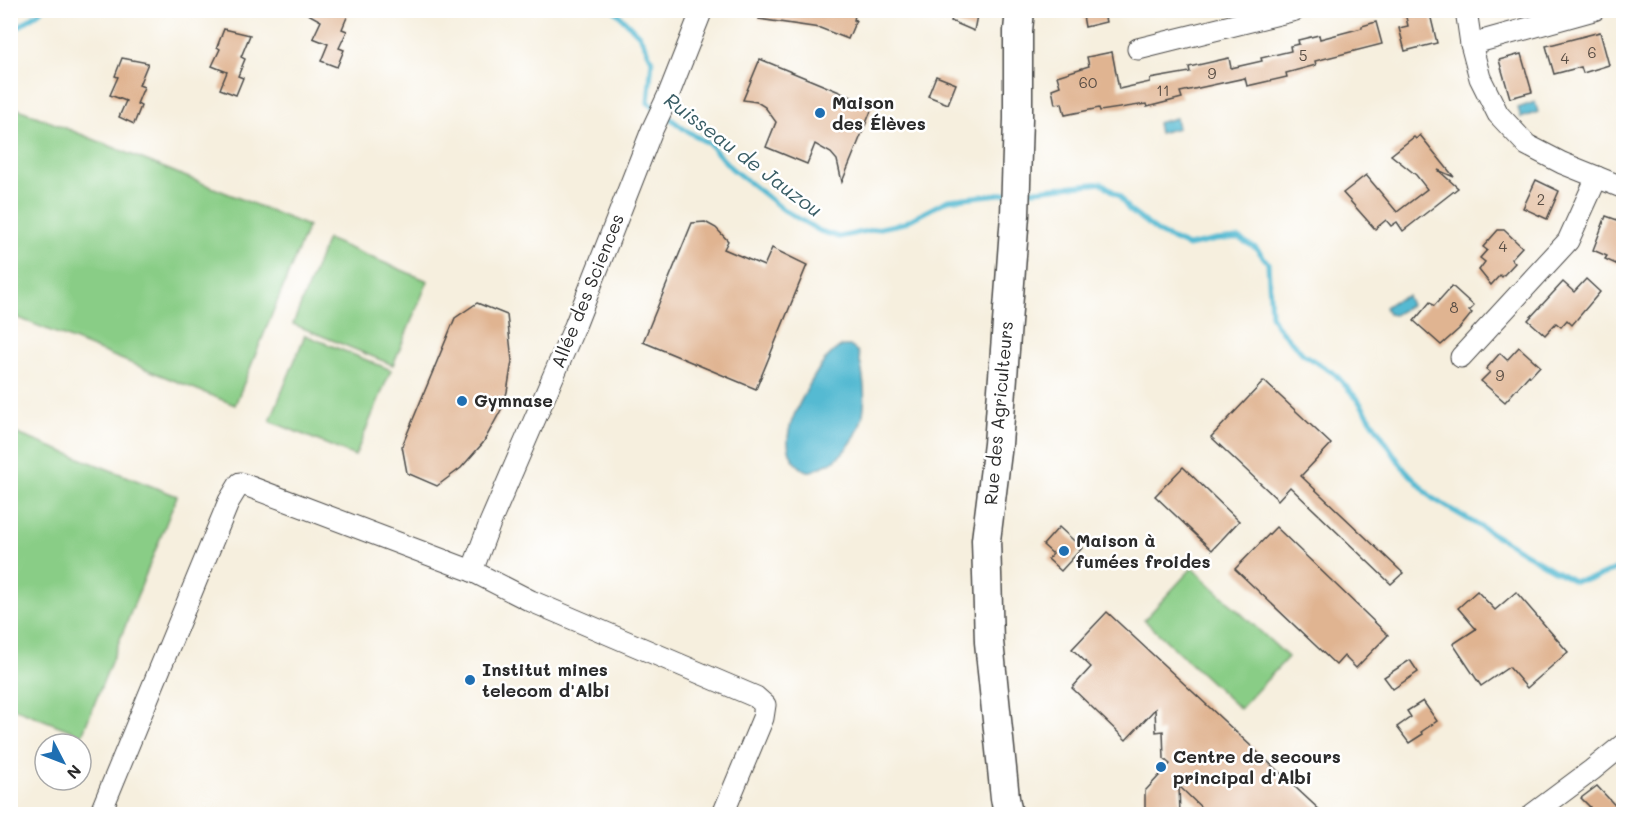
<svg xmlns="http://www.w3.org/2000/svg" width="1634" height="825" viewBox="0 0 1634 825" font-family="Mali,sans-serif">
<rect width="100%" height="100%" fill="#fff"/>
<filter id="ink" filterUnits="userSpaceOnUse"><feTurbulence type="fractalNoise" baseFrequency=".0167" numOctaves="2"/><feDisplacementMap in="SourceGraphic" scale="12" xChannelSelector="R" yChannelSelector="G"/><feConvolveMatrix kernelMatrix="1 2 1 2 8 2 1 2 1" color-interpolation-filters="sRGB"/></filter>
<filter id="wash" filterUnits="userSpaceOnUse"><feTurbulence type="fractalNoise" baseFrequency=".008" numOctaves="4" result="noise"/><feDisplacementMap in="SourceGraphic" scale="24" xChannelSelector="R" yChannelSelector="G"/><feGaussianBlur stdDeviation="1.35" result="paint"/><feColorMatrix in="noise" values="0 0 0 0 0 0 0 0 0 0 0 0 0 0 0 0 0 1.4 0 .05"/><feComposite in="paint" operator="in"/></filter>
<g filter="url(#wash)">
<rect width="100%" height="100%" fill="#f6efde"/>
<g fill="#89cd86" stroke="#5a7c58" stroke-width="1.5">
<path d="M 11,106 L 308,226 L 235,405 L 11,315 Z"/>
<path d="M 327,239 L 428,281 L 393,365 L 293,324 Z"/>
<path d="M 305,335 L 391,370 L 355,456 L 270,421 Z"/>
<path d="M 10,431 L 177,496 L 82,735 L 11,707 Z"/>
<path d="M 1192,568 L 1288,657 L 1240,709 L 1144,620 Z"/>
</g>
<g fill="#54bad2" stroke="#40727e" stroke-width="1.5">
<path d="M 1535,102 L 1538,112 L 1521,118 L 1518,108 Z"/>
<path d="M 1176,118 L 1178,128 L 1159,133 L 1157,123 Z"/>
<path d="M 1407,296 L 1411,305 L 1394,315 L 1388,314 L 1385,307 L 1394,301 Z"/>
<path d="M 843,346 L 850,346 L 858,352 C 862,369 866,388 864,406 C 863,425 852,446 837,458 C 833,462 826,464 821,467 C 818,468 813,472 808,471 C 804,471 800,467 797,464 C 777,443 795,412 806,391 C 813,378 828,350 843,346 Z"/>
</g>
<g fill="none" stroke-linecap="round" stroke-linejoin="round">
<g stroke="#54bad2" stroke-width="5">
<path d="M 614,10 L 640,36 L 652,60 L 648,103 L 656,108"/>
<path d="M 10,31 L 16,29 L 42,10"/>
<path d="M 666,115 L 684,129 L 709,144 L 732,169 L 784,210 L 820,231 L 839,237 L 904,223 L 948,200 L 1008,193"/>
<path d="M 1026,191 L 1102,183 L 1119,196 L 1129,210 L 1161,234 L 1188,246 L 1216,240 L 1238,238 L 1256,248 L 1268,263 L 1271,315 L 1276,325 L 1303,354 L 1335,374 L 1358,400 L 1401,465 L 1432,498 L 1552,569 L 1574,581 L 1595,578 L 1624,565"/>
</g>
</g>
<g id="blocks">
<g fill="#e0b491">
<path d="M 301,10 L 350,10 L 342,29 L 347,31 L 339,48 L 344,50 L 337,67 L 321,61 L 328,44 L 313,38 L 321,21 Z"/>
<path d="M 760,10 L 856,10 L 854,20 L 856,20 L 848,39 L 820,28 L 759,19 Z"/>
<path d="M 955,10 L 978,10 L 974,31 L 951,21 Z"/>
<path d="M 1082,10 L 1103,10 L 1106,22 L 1085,27 Z"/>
<path d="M 1413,10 L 1429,10 L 1437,43 L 1405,51 L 1399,28 L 1408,26 L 1405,13 Z"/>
<path d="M 1376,22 L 1382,44 L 1315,61 L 1316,65 L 1286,73 L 1287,77 L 1247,86 L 1245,78 L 1180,92 L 1182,98 L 1147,107 L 1146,104 L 1100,111 L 1099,108 L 1065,115 L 1062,103 L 1055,104 L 1052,89 L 1060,86 L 1057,76 L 1089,66 L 1087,57 L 1112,52 L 1119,89 L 1150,82 L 1150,79 L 1190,72 L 1189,67 L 1229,58 L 1231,68 L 1262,61 L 1261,58 L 1291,51 L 1290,46 L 1299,44 L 1298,40 L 1319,35 L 1320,39 L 1362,28 L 1362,26 Z"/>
<path d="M 224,29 L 250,35 L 241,57 L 245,59 L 238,76 L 243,78 L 236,95 L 220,89 L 227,72 L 212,66 L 220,49 L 217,47 Z"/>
<path d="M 1600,32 L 1609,65 L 1583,73 L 1581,67 L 1554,74 L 1546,46 Z"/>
<path d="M 1521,54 L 1532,92 L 1510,98 L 1499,60 Z"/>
<path d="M 122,58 L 148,63 L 139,85 L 144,87 L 137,104 L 141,106 L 134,124 L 119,117 L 126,101 L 110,95 L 118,77 L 115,76 Z"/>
<path d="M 760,59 L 873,106 L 842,182 L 837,160 L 831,153 L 815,144 L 807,164 L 766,147 L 776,122 L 765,107 L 757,102 L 743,100 Z"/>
<path d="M 936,76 L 956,84 L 948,104 L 928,96 Z"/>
<path d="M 1420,135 L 1454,177 L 1438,170 L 1458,188 L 1403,231 L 1397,222 L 1391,226 L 1386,220 L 1375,229 L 1343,193 L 1366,175 L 1397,212 L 1427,189 L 1416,175 L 1391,155 L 1414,137 L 1416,139 Z"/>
<path d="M 1536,180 L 1559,191 L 1547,219 L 1523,208 Z"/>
<path d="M 1606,216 L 1623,222 L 1623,250 L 1618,265 L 1605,259 L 1607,256 L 1593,250 Z"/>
<path d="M 705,222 L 716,228 L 728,241 L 724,249 L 764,266 L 772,248 L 807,265 L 756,389 L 643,342 L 692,223 Z"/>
<path d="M 1498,230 L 1504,230 L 1522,247 L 1511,259 L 1515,263 L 1502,277 L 1500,275 L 1491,285 L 1479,270 L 1485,262 L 1480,258 L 1487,250 L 1483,247 Z"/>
<path d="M 1586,279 L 1600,292 L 1572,325 L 1567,320 L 1561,327 L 1556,323 L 1545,335 L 1528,320 L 1563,282 L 1574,292 Z"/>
<path d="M 1452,286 L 1474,306 L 1469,311 L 1472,313 L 1459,329 L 1441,345 L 1414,321 L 1430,302 L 1434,306 Z"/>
<path d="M 477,303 L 507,315 L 512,361 L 507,392 L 501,410 L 483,443 L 461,468 L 437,486 L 407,473 L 402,446 L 455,318 Z"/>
<path d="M 1519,347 L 1540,366 L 1530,377 L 1529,375 L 1505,402 L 1481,381 L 1490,372 L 1486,369 L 1500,353 L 1507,360 Z"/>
<path d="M 1264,381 L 1331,444 L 1301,476 L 1403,573 L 1391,584 L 1290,487 L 1278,500 L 1211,437 Z"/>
<path d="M 1183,467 L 1239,521 L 1212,550 L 1155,496 Z"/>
<path d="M 1059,527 L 1082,548 L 1061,571 L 1048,559 L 1053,554 L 1043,545 Z"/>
<path d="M 1276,527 L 1388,635 L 1356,668 L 1344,656 L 1336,665 L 1235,569 Z"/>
<path d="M 1477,591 L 1495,610 L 1516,592 L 1568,652 L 1527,688 L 1509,667 L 1481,686 L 1453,644 L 1476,629 L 1458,608 Z"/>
<path d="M 1107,612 L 1324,814 L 1208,814 L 1179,786 L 1180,814 L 1145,814 L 1145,791 L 1170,764 L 1164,759 L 1163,731 L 1156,732 L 1155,709 L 1126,740 L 1072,688 L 1091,667 L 1072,649 Z"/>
<path d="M 1410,660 L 1418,672 L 1393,689 L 1384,677 Z"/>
<path d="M 1423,701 L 1437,721 L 1421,732 L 1423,734 L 1409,743 L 1397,727 L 1411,717 L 1407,711 Z"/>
<path d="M 1597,786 L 1623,814 L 1582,814 L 1590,807 L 1581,798 Z"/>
</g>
</g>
</g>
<g filter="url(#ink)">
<use href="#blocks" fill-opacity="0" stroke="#494846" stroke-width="1.5"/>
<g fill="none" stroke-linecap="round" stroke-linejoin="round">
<defs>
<g id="street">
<path d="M 1466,10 L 1471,44 L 1480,78 L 1498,114 L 1527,145 L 1562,163 L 1624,188"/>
<path d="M 1471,44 L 1594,10"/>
<path d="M 1138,49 L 1295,10"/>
<path d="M 1461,357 L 1568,241 L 1597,177"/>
<path d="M 472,571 L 490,523 L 575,326 L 652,130 L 668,96 L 702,10"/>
<path d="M 100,814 L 229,501 L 240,483 L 472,571 L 531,601 L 756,697 L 765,705 L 763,718 L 723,814"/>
<path d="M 1533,814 L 1592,770 L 1624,744"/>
</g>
<path id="secondary" d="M 1008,814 L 1005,798 L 989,642 L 986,540 L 998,444 L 1015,215 L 1018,119 L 1018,31 L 1020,10"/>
</defs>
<use href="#street" stroke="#494846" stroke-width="23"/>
<use href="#secondary" stroke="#494846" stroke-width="31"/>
<use href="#street" stroke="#fff" stroke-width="21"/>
<use href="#secondary" stroke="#fff" stroke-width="28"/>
</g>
</g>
<g fill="#1f6fb2" stroke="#fff" stroke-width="2">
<circle cx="820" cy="113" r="6"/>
<circle cx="462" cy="401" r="6"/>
<circle cx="1064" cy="551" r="6"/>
<circle cx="470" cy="680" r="6"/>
<circle cx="1161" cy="767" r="6"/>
</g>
<g text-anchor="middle" stroke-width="5" stroke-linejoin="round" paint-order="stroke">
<g font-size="15" fill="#584d44">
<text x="1592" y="58">6</text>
<text x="1303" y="61">5</text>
<text x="1565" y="64">4</text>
<text x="1212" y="79">9</text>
<text x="1088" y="88">60</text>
<text x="1163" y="96">11</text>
<text x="1541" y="205">2</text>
<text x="1503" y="252">4</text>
<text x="1454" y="313">8</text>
<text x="1500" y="381">9</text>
</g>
<g font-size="18" font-weight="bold" fill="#2b2b2b" stroke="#fff" text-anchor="start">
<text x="832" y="109">Maison<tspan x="832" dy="21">des Élèves</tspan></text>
<text x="474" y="407">Gymnase</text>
<text x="1076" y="547">Maison à<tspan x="1076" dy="21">fumées froides</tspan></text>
<text x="482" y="676">Institut mines<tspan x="482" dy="21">telecom d'Albi</tspan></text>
<text x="1173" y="763">Centre de secours<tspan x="1173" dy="21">principal d'Albi</tspan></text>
</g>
<g font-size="18" fill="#2b2b2b" stroke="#fff">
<text transform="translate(588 291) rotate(-68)" y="6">Allée des Sciences</text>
<text transform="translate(999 413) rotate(-85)" y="6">Rue des Agriculteurs</text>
</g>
<g font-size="20" font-style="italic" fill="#395d65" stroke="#fff">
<text transform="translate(743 155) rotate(37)" y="7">Ruisseau de Jauzou</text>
</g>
</g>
<rect width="1634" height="825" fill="none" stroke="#fff" stroke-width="36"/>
<g transform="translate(63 762) rotate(132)"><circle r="28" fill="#ffffff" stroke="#aaaaaa" stroke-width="1.5"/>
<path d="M0-4.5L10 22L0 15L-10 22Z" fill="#1f6fb2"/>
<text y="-9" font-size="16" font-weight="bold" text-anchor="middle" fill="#2b2b2b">N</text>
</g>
</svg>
